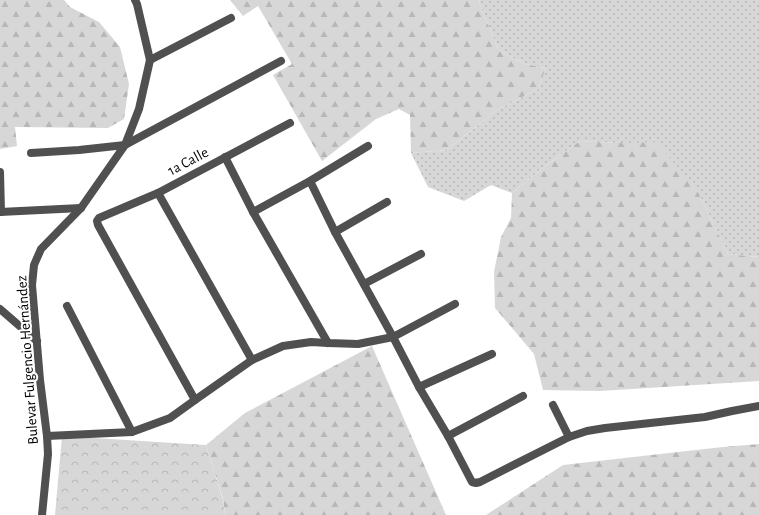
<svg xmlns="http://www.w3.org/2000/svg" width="759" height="515" viewBox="0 0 759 515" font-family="'Alegreya Sans',sans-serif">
<defs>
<pattern id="grass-dots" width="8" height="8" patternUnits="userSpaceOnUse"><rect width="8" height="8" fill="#d7d7d7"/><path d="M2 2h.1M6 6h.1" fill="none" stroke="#b7b7b7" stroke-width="1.8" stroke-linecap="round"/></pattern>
<pattern id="forest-firs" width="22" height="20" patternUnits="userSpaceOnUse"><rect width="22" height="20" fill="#d7d7d7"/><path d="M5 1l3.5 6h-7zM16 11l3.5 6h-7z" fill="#b7b7b7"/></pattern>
<pattern id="park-crowns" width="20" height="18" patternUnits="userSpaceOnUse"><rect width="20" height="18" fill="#d7d7d7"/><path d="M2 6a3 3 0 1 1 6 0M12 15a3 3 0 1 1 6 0" fill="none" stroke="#b7b7b7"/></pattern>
</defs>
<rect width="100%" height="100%" fill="#fff"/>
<path fill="url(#grass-dots)" d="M 479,0 L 759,0 L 759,257 L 728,254 L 698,192 L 619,143 L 580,141 L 545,166 L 512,193 L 491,185 L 464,201 L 428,187 L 411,153 L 447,150 L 497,110 L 538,89 L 546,68 L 525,64 L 499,51 L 480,5 Z"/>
<g fill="url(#forest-firs)">
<path d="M 0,0 L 64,0 L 70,7 L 99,22 L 120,47 L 129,84 L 124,119 L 108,128 L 15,127 L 17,146 L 0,149 Z"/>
<path d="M 230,0 L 479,0 L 480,5 L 499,51 L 525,64 L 546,68 L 538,89 L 497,110 L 447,150 L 411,153 L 410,115 L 399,109 L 376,119 L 322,161 L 273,75 L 292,64 L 258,6 L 243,16 Z"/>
<path d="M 580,141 L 619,143 L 657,142 L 698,192 L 728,254 L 759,257 L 759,381 L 600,391 L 543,390 L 534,354 L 495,308 L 494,272 L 501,237 L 511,218 L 512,193 L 545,166 Z"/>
<path d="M 372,346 L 446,515 L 225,515 L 223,499 L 206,445 L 245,413 Z"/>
<path d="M 759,444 L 759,515 L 486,515 L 563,465 L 660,454 L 723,447 Z"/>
</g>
<path fill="url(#park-crowns)" d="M 62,436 L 206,445 L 223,500 L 225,515 L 55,515 Z"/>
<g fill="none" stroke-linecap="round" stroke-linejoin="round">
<g stroke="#505050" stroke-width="8">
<path d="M 150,60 L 231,18"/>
<path d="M 31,153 L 79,150 L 125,145 L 281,61"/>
<path d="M 225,157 L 253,212 L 328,343"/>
<path d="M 0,172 L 1,212"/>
<path d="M 310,181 L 335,232 L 393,337 L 419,387 L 448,436 L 472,482 L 476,483 L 480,482 L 569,437 L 587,431 L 605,428 L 705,417 L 732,411 L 759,406"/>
<path d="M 158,193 L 252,360"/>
<path d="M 0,212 L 81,208"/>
<path d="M 253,212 L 310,181 L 368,146"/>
<path d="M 335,232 L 387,202"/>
<path d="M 364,284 L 421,254"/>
<path d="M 67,306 L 132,432"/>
<path d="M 0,309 L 37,341"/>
<path d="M 419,387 L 492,354"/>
<path d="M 195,400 L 98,225 L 97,221 L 99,218 L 158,193 L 290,123"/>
<path d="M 553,405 L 569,437"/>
<path d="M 47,436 L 132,432 L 170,418 L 195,400 L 252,360 L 283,346 L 311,342 L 328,343 L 358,344 L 393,337 L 455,304"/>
<path d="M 448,436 L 523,396"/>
</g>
<path stroke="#505050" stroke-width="8" d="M 42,515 L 48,454 L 47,436 L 40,380 L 32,285 L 34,265 L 41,249 L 81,208 L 125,145 L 139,109 L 150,60 L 137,4 L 135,0"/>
</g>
<g text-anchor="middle" stroke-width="4" stroke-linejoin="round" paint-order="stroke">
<g font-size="15" fill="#000" stroke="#fff">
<text transform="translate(188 161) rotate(-28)" y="5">1a Calle</text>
<text transform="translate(27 360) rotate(-94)" y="5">Bulevar Fulgencio Hernández</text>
</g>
</g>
</svg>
